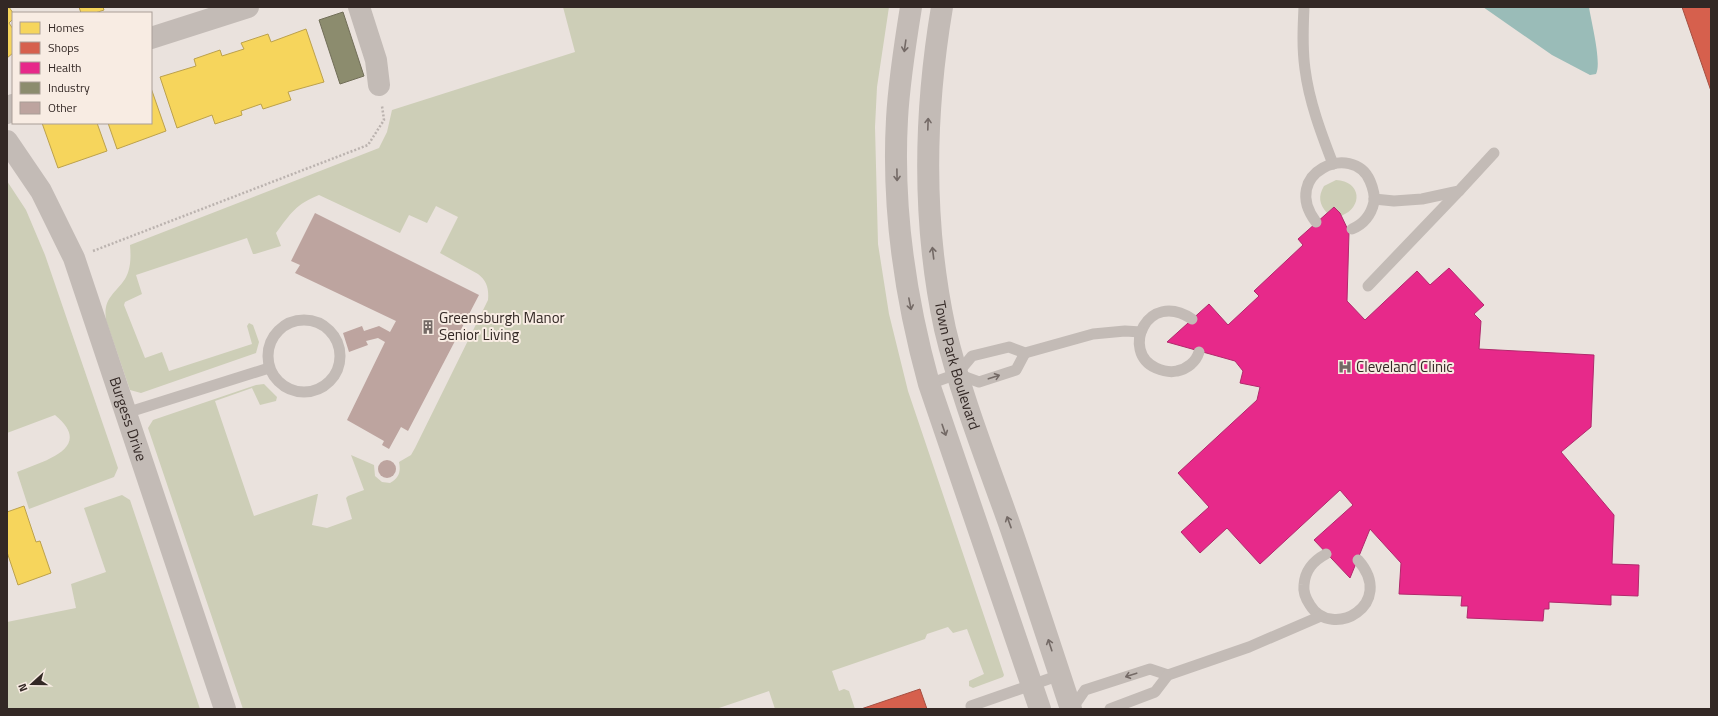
<svg xmlns="http://www.w3.org/2000/svg" width="1718" height="716" viewBox="0 0 1718 716" font-family="'Titillium Web',sans-serif">
<rect width="100%" height="100%" fill="#eae2dd"/>
<g fill="#cdceb7">
<path d="M 563,7 L 889,7 L 877,87 L 875,127 L 878,244 L 889,314 L 908,391 L 1004,675 L 1003,677 L 973,688 L 969,686 L 969,681 L 984,674 L 967,629 L 953,633 L 948,627 L 927,634 L 925,639 L 832,671 L 839,691 L 844,689 L 849,691 L 855,709 L 775,709 L 769,691 L 716,709 L 243,709 L 148,428 L 153,420 L 256,385 L 264,384 L 277,397 L 276,401 L 260,405 L 252,388 L 215,401 L 254,516 L 317,494 L 318,494 L 312,525 L 327,528 L 352,519 L 346,498 L 348,496 L 364,490 L 351,455 L 374,465 L 375,476 L 382,482 L 390,483 C 399,478 401,472 399,462 L 411,455 L 415,448 L 488,300 C 489,289 487,281 478,274 L 440,253 L 458,217 L 436,206 L 427,223 L 409,215 L 400,233 L 319,195 C 296,204 291,213 276,233 L 281,246 L 255,254 L 253,254 L 247,238 L 136,275 L 142,294 L 125,302 L 124,305 L 145,358 L 162,352 L 169,371 L 252,344 L 247,326 L 249,323 L 253,325 L 259,342 L 256,353 L 141,393 L 130,390 L 106,320 C 103,298 114,295 125,279 C 131,269 131,256 130,245 L 379,148 L 387,132 L 392,110 L 575,52 Z"/>
<path d="M 1336,180 C 1361,181 1364,207 1341,216 L 1334,207 L 1327,213 C 1319,204 1318,196 1324,186 Z"/>
<path d="M 7,181 L 26,210 L 45,255 L 118,468 L 114,477 L 29,509 L 17,472 C 44,461 95,448 55,415 L 7,433 Z"/>
<path d="M 122,495 L 130,500 L 200,709 L 7,709 L 7,622 L 76,608 L 71,584 L 106,572 L 84,508 Z"/>
</g>
<path fill="#9abcb8" d="M 1483,7 L 1589,7 C 1591,21 1602,63 1596,74 L 1590,75 L 1552,55 Z"/>
<g fill="#f6d55c" stroke="#bca14c">
<path d="M 7,7 L 9,7 L 13,13 L 13,19 L 9,23 L 13,29 L 13,53 L 7,58 Z"/>
<path d="M 79,7 L 103,7 L 104,10 L 95,13 L 81,13 Z"/>
<path d="M 306,29 L 324,82 L 288,92 L 291,100 L 263,109 L 261,104 L 241,111 L 242,115 L 215,124 L 212,115 L 177,128 L 160,77 L 196,66 L 194,59 L 220,50 L 222,56 L 244,49 L 241,43 L 268,34 L 271,42 Z"/>
<path d="M 151,88 L 166,131 L 117,149 L 108,123 L 151,123 Z"/>
<path d="M 42,123 L 97,123 L 107,151 L 58,168 Z"/>
<path d="M 24,506 L 36,542 L 40,541 L 51,573 L 18,585 L 7,552 L 7,512 Z"/>
</g>
<g fill="#d6604d" stroke="#a54f41">
<path d="M 1682,7 L 1711,7 L 1711,91 Z"/>
<path d="M 920,689 L 927,709 L 861,709 Z"/>
</g>
<path fill="#e7298a" stroke="#b1296c" d="M 1334,207 L 1340,213 L 1349,232 L 1347,301 L 1365,320 L 1417,271 L 1430,285 L 1449,268 L 1484,305 L 1474,314 L 1481,321 L 1479,349 L 1594,355 L 1591,427 L 1561,452 L 1614,515 L 1612,564 L 1639,565 L 1638,596 L 1611,595 L 1611,605 L 1549,602 L 1549,609 L 1544,609 L 1543,621 L 1467,618 L 1468,606 L 1461,606 L 1462,596 L 1399,594 L 1401,563 L 1370,529 L 1350,578 L 1314,540 L 1353,505 L 1340,490 L 1260,564 L 1227,528 L 1200,553 L 1181,532 L 1209,507 L 1178,473 L 1257,400 L 1260,387 L 1240,383 L 1243,371 L 1235,361 L 1167,342 L 1209,304 L 1228,325 L 1259,296 L 1254,291 L 1303,245 L 1298,239 Z"/>
<path fill="#8c8c6e" stroke="#716e58" d="M 343,12 L 364,76 L 340,84 L 319,20 Z"/>
<g fill="#bda49f">
<path d="M 315,213 L 479,295 L 408,431 L 401,427 L 389,449 L 382,445 L 384,441 L 347,420 L 385,342 L 378,338 L 366,341 L 368,345 L 349,352 L 343,333 L 362,326 L 364,331 L 379,326 L 390,332 L 396,321 L 295,273 L 300,265 L 291,261 Z"/>
<circle cx="387" cy="469" r="9"/>
</g>
<g fill="none" stroke-linecap="round" stroke-linejoin="round">
<path stroke="#bbb3af" stroke-width="2.5" stroke-dasharray="2 2" stroke-linecap="butt" d="M 93,251 L 368,145 L 384,120 L 382,106"/>
<g stroke="#c3bbb6" stroke-width="11">
<path d="M 1304,7 C 1303,28 1302,48 1305,69 C 1309,101 1321,133 1333,164"/>
<path d="M 1374,199 L 1394,201 L 1422,199 L 1459,191 L 1494,153"/>
<path d="M 1316,222 C 1279,173 1353,141 1370,181 C 1373,188 1375,195 1374,202 C 1371,215 1364,224 1352,229"/>
<path d="M 1368,286 L 1459,191"/>
<path d="M 1192,319 C 1147,289 1120,352 1156,368 C 1163,371 1169,373 1177,371 C 1187,369 1196,362 1199,352"/>
<circle cx="304" cy="356" r="36"/>
<path d="M 957,374 L 979,382 L 1016,370 L 1025,353"/>
<path d="M 929,384 L 957,374 L 972,356 L 1009,347 L 1025,353 L 1093,334 L 1125,331 L 1141,332"/>
<path d="M 126,413 L 269,368"/>
<path d="M 1326,554 C 1313,561 1305,570 1304,585 C 1303,592 1306,599 1310,605 C 1332,641 1397,604 1358,560"/>
<path d="M 972,709 L 971,706 L 1060,675"/>
<path d="M 1072,709 L 1085,690 L 1150,669 L 1168,675"/>
<path d="M 1110,709 L 1155,692 L 1168,675 L 1249,647 L 1321,616"/>
</g>
<g stroke="#c3bbb6" stroke-width="22">
<path d="M 359,7 L 376,60 L 379,85"/>
<path d="M 911,7 C 905,44 899,81 897,119 C 892,209 905,297 929,384 L 1040,709"/>
<path id="s1" d="M 942,7 C 924,114 922,222 945,329 C 961,396 987,461 1010,526 C 1031,587 1051,648 1071,709"/>
<path d="M 151,38 L 248,7"/>
<path d="M 7,113 L 13,105"/>
<path id="s2" d="M 7,141 L 41,191 L 74,258 L 225,709"/>
</g>
</g>
<defs><path id="oneway-shaft" d="M-6 0H5M1.5-3L5.5 0L1.5 3" fill="none" stroke-width="1.6" stroke-linecap="round" stroke-linejoin="round"/></defs>
<g stroke="#746a66">
<use href="#oneway-shaft" transform="translate(905 46) rotate(98)"/>
<use href="#oneway-shaft" transform="translate(928 124) rotate(-88)"/>
<use href="#oneway-shaft" transform="translate(897 175) rotate(89)"/>
<use href="#oneway-shaft" transform="translate(933 253) rotate(-97)"/>
<use href="#oneway-shaft" transform="translate(910 304) rotate(79)"/>
<use href="#oneway-shaft" transform="translate(994 377) rotate(-18)"/>
<use href="#oneway-shaft" transform="translate(944 430) rotate(71)"/>
<use href="#oneway-shaft" transform="translate(1009 522) rotate(-110)"/>
<use href="#oneway-shaft" transform="translate(1050 645) rotate(-108)"/>
<use href="#oneway-shaft" transform="translate(1131 675) rotate(162)"/>
</g>
<defs>
<symbol id="building-bare" viewBox="-9 -9 18 18"><path d="M-4-6H4V6H1V3H-1V6H-4ZM-2.5-4.3h1.7v1.8h-1.7ZM.8-4.3h1.7v1.8H.8ZM-2.5-1h1.7V.8h-1.7ZM.8-1h1.7V.8H.8Z" fill="#736965" stroke="#f8ece3" stroke-width="2.5" paint-order="stroke"/></symbol>
<symbol id="hospital-bare" viewBox="-9 -9 18 18"><path d="M-5-5h3v3.5h4V-5h3V5h-3V1.5h-4V5h-3Z" fill="#736965" stroke="#f8ece3" stroke-width="2.5" paint-order="stroke"/></symbol>
</defs>
<g fill-rule="evenodd">
<use href="#building-bare" x="418" y="317" width="20" height="20"/>
<use href="#hospital-bare" x="1335" y="357" width="20" height="20"/>
</g>
<g text-anchor="middle" stroke-width="4" stroke-linejoin="round" paint-order="stroke">
<g font-size="15" fill="#332825" stroke="#f8ece3" text-anchor="start">
<text x="439" y="323">Greensburgh Manor<tspan x="439" dy="17">Senior Living</tspan></text>
<text x="1356" y="372">Cleveland Clinic</text>
</g>
<g font-size="15" fill="#332825" stroke="#f8ece3">
<text dy="5" stroke="none"><textPath href="#s1" startOffset="362">Town Park Boulevard</textPath></text>
<text dy="5" stroke="none"><textPath href="#s2" startOffset="305">Burgess Drive</textPath></text>
</g>
</g>
<rect width="1718" height="716" fill="none" stroke="#332825" stroke-width="16"/>
<rect x="12" y="12" width="140" height="112" fill="#f8ece3" stroke="#a99e97"/>
<rect x="20" y="22" width="20" height="12" fill="#f6d55c" stroke="#a99e97"/>
<text x="48" y="32" font-size="12" fill="#332825">Homes</text>
<rect x="20" y="42" width="20" height="12" fill="#d6604d" stroke="#a99e97"/>
<text x="48" y="52" font-size="12" fill="#332825">Shops</text>
<rect x="20" y="62" width="20" height="12" fill="#e7298a" stroke="#a99e97"/>
<text x="48" y="72" font-size="12" fill="#332825">Health</text>
<rect x="20" y="82" width="20" height="12" fill="#8c8c6e" stroke="#a99e97"/>
<text x="48" y="92" font-size="12" fill="#332825">Industry</text>
<rect x="20" y="102" width="20" height="12" fill="#bda49f" stroke="#a99e97"/>
<text x="48" y="112" font-size="12" fill="#332825">Other</text>
<g transform="translate(32 684) rotate(249)" stroke="#f8ece3" stroke-width="3" paint-order="stroke">
<path d="M0-3L7 15L0 10L-7 15Z" fill="#332825"/>
<text y="-6" font-size="11" font-weight="bold" text-anchor="middle" fill="#332825">N</text>
</g>
</svg>
